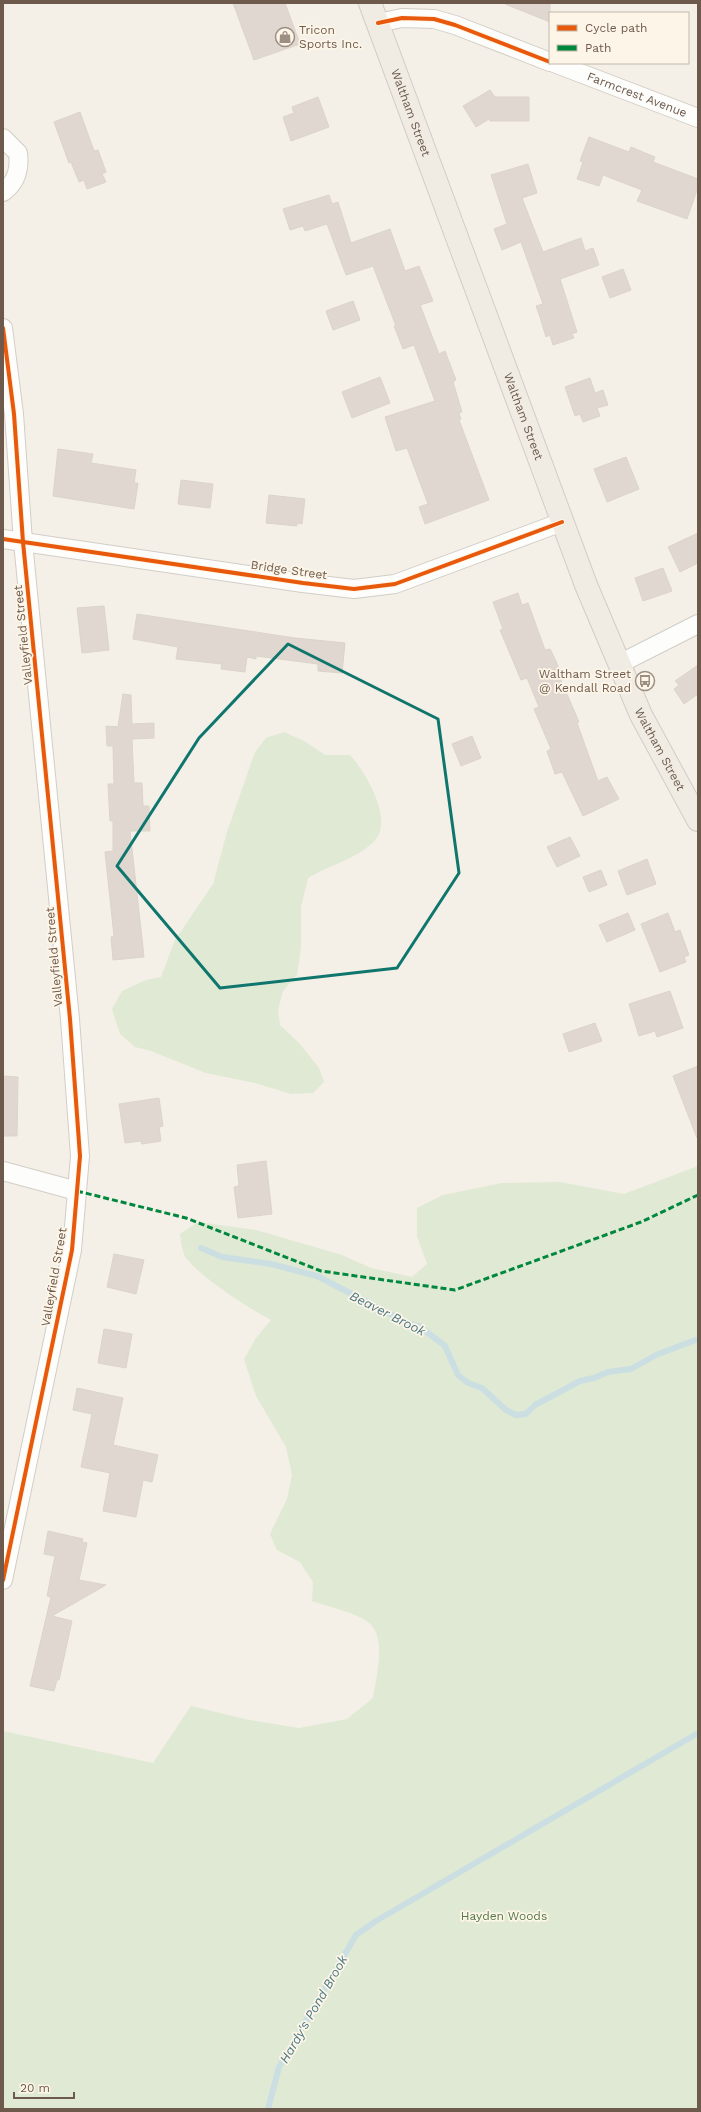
<svg xmlns="http://www.w3.org/2000/svg" width="701" height="2112" viewBox="0 0 701 2112" font-family="'Work Sans',sans-serif">
<rect width="100%" height="100%" fill="#f4f0e7"/>
<g fill="#dfe9d3">
<path d="M 284,732 L 304,741 L 325,755 L 350,755 C 365,771 394,820 375,840 C 358,859 329,865 308,878 L 301,907 L 301,948 L 297,975 L 283,991 L 278,1010 L 280,1025 L 300,1044 L 319,1068 L 324,1082 L 313,1093 L 291,1094 L 255,1083 L 206,1073 L 151,1051 L 135,1047 L 120,1034 L 112,1009 L 122,991 L 146,980 L 161,977 L 175,940 L 213,884 L 227,832 L 255,752 L 266,738 Z"/>
<path d="M 698,1166 L 698,2109 L 3,2109 L 3,1731 L 153,1763 L 191,1706 L 249,1720 L 299,1728 L 347,1719 L 373,1698 C 376,1676 389,1633 365,1620 C 352,1612 327,1606 312,1601 L 313,1582 L 300,1562 L 277,1550 L 270,1534 L 287,1499 L 292,1475 L 286,1447 L 256,1396 L 244,1359 L 256,1338 L 271,1320 C 247,1307 203,1279 186,1258 C 182,1252 181,1240 180,1234 L 198,1222 L 256,1230 L 342,1255 L 371,1268 L 412,1277 L 427,1264 L 417,1236 L 417,1208 L 443,1195 L 502,1183 L 560,1182 L 624,1194 Z"/>
</g>
<g fill="none" stroke-linecap="round" stroke-linejoin="round">
<g stroke="#cbdfe2" stroke-width="6">
<path d="M 201,1248 L 222,1257 L 271,1264 L 317,1276 L 406,1322 L 419,1326 L 445,1346 L 458,1375 L 468,1383 L 482,1388 L 506,1410 L 516,1415 L 526,1414 L 535,1405 L 580,1381 L 594,1378 L 608,1372 L 631,1369 L 656,1355 L 698,1339"/>
<path d="M 268,2109 L 279,2067 L 356,1935 L 376,1921 L 698,1733"/>
</g>
</g>
<g fill="#e0d8d0" stroke="#dcd3ca">
<path d="M 233,3 L 285,3 L 300,44 L 254,60 Z"/>
<path d="M 505,3 L 550,3 L 550,22 L 505,4 Z"/>
<path d="M 490,90 L 495,97 L 529,97 L 529,121 L 490,121 L 489,119 L 476,127 L 463,106 Z"/>
<path d="M 318,97 L 329,127 L 291,141 L 283,117 L 294,113 L 292,107 Z"/>
<path d="M 80,112 L 94,151 L 98,150 L 106,172 L 102,174 L 106,182 L 87,189 L 84,180 L 79,182 L 71,162 L 69,163 L 54,122 Z"/>
<path d="M 589,137 L 629,152 L 631,147 L 655,157 L 653,162 L 698,179 L 698,187 L 687,219 L 637,201 L 642,190 L 603,175 L 599,186 L 577,179 L 583,162 L 580,161 Z"/>
<path d="M 528,164 L 537,193 L 522,198 L 543,252 L 581,238 L 585,251 L 593,248 L 599,265 L 560,279 L 577,332 L 572,334 L 574,338 L 553,345 L 550,335 L 546,337 L 540,317 L 536,306 L 543,304 L 521,242 L 502,250 L 494,229 L 507,224 L 491,175 Z"/>
<path d="M 329,195 L 332,204 L 338,202 L 351,243 L 390,229 L 405,271 L 419,266 L 433,301 L 420,305 L 439,354 L 445,351 L 456,380 L 453,382 L 462,412 L 459,413 L 461,419 L 459,420 L 489,500 L 425,524 L 419,507 L 428,504 L 407,448 L 396,451 L 385,417 L 435,401 L 414,345 L 403,349 L 394,326 L 396,326 L 373,266 L 346,275 L 327,224 L 305,231 L 303,226 L 290,230 L 283,209 Z"/>
<path d="M 623,269 L 631,290 L 610,298 L 602,277 Z"/>
<path d="M 353,301 L 360,320 L 333,330 L 326,311 Z"/>
<path d="M 380,377 L 390,403 L 352,418 L 342,392 Z"/>
<path d="M 590,378 L 595,393 L 603,390 L 608,405 L 597,408 L 600,416 L 583,422 L 580,414 L 575,416 L 565,387 Z"/>
<path d="M 58,449 L 93,454 L 91,463 L 136,470 L 134,483 L 138,483 L 134,509 L 53,496 Z"/>
<path d="M 626,457 L 639,489 L 607,502 L 594,469 Z"/>
<path d="M 181,480 L 213,484 L 210,508 L 178,504 Z"/>
<path d="M 269,495 L 305,499 L 302,524 L 297,523 L 297,526 L 266,523 Z"/>
<path d="M 698,533 L 698,563 L 680,572 L 668,547 Z"/>
<path d="M 663,568 L 672,591 L 643,601 L 635,578 Z"/>
<path d="M 518,593 L 522,605 L 528,603 L 545,650 L 550,649 L 556,661 L 562,677 L 560,678 L 579,722 L 577,723 L 598,781 L 607,777 L 619,799 L 583,816 L 562,772 L 555,774 L 547,751 L 551,749 L 534,709 L 539,707 L 527,678 L 521,680 L 500,630 L 503,629 L 493,602 Z"/>
<path d="M 104,606 L 109,650 L 82,653 L 77,608 Z"/>
<path d="M 137,614 L 295,638 L 345,643 L 342,673 L 318,671 L 318,664 L 256,656 L 256,659 L 247,657 L 245,672 L 221,669 L 222,664 L 176,659 L 178,647 L 133,639 Z"/>
<path d="M 698,665 L 698,694 L 684,704 L 674,689 L 679,685 L 675,681 Z"/>
<path d="M 123,694 L 131,695 L 132,724 L 154,723 L 154,738 L 132,739 L 134,783 L 142,783 L 143,806 L 149,806 L 150,831 L 130,831 L 144,957 L 113,960 L 111,937 L 114,936 L 105,852 L 113,851 L 113,821 L 110,821 L 108,784 L 114,784 L 113,746 L 107,746 L 106,726 L 118,727 Z"/>
<path d="M 472,736 L 481,758 L 461,766 L 452,744 Z"/>
<path d="M 570,837 L 580,856 L 557,867 L 547,847 Z"/>
<path d="M 647,859 L 656,884 L 627,895 L 618,871 Z"/>
<path d="M 601,870 L 607,885 L 589,892 L 583,877 Z"/>
<path d="M 628,913 L 635,930 L 607,942 L 599,925 Z"/>
<path d="M 668,913 L 675,932 L 680,930 L 689,955 L 684,957 L 686,962 L 660,972 L 641,924 Z"/>
<path d="M 670,991 L 683,1028 L 657,1037 L 655,1031 L 639,1036 L 629,1004 Z"/>
<path d="M 595,1023 L 602,1041 L 569,1052 L 563,1034 Z"/>
<path d="M 698,1066 L 698,1138 L 697,1138 L 673,1076 Z"/>
<path d="M 3,1076 L 18,1077 L 17,1136 L 3,1136 Z"/>
<path d="M 159,1098 L 163,1126 L 159,1127 L 161,1141 L 142,1144 L 141,1141 L 125,1143 L 119,1104 Z"/>
<path d="M 266,1161 L 272,1214 L 238,1218 L 234,1187 L 239,1186 L 237,1165 Z"/>
<path d="M 114,1254 L 144,1260 L 136,1294 L 107,1287 Z"/>
<path d="M 104,1329 L 132,1334 L 126,1368 L 98,1363 Z"/>
<path d="M 77,1388 L 123,1398 L 113,1445 L 158,1455 L 152,1482 L 143,1480 L 136,1517 L 103,1511 L 110,1473 L 81,1467 L 92,1414 L 73,1410 Z"/>
<path d="M 48,1531 L 83,1539 L 82,1542 L 87,1543 L 79,1580 L 106,1585 L 52,1616 L 72,1621 L 59,1680 L 57,1680 L 54,1691 L 30,1686 L 51,1597 L 47,1596 L 55,1556 L 44,1554 Z"/>
</g>
<g fill="none" stroke-linecap="round" stroke-linejoin="round">
<defs>
<g id="street">
<path d="M 378,23 L 402,18 L 434,19 L 455,25 L 550,62"/>
<path id="s1" d="M 554,63 L 698,118"/>
<path d="M 3,138 L 18,153 C 20,169 17,182 3,192"/>
<path d="M 3,328 L 14,414 L 23,542 L 70,1019 L 80,1156 L 72,1250 L 3,1580"/>
<path d="M 3,539 L 303,583 L 354,589 L 395,584 L 562,522"/>
<path d="M 619,664 L 698,624"/>
<path d="M 3,1171 L 77,1191"/>
</g>
<g id="primary">
<path id="s2" d="M 370,3 L 586,585 L 641,715 L 698,820"/>
</g>
</defs>
<use href="#street" stroke="#d3cdc6" stroke-width="20"/>
<use href="#primary" stroke="#d3ccc5" stroke-width="24"/>
<use href="#street" stroke="#fdfdfb" stroke-width="18"/>
<use href="#primary" stroke="#f0ece4" stroke-width="22"/>
<path stroke="#00873e" stroke-width="3" stroke-dasharray="6 3" stroke-linecap="butt" d="M 77,1191 L 186,1218 L 321,1271 L 455,1290 L 641,1222 L 698,1195"/>
<defs>
<g id="cycleway">
<path d="M 378,23 L 402,18 L 434,19 L 455,25 L 550,62"/>
<path d="M 3,328 L 14,414 L 23,542 L 70,1019 L 80,1156 L 72,1250 L 3,1580"/>
<path d="M 3,539 L 303,583 L 354,589 L 395,584 L 562,522"/>
</g>
</defs>
<use href="#cycleway" stroke="#fdf6e8" stroke-width="6"/>
<use href="#cycleway" stroke="#e8590c" stroke-width="4"/>
</g>
<path fill="none" stroke="#0f766e" stroke-width="3" stroke-linejoin="round" d="M 288,644 L 438,719 L 459,873 L 397,968 L 220,988 L 117,866 L 199,738 Z"/>
<defs>
<symbol id="shop-ring" viewBox="-11 -11 22 22"><circle r="9.5" fill="#fdf6e8" stroke="#9d8e82" stroke-width="1.5"/><path d="M-5-2.5h2.3a2.7 3.5 0 0 1 5.4 0H5L5.5 6h-11ZM-1.5-2.5h3a1.5 2.3 0 0 0-3 0Z" fill="#9d8e82"/></symbol>
<symbol id="bus-ring" viewBox="-11 -11 22 22"><circle r="9.5" fill="#fdf6e8" stroke="#9d8e82" stroke-width="1.5"/><path d="M-5-6H5V4H4V6H2V4H-2V6H-4V4H-5ZM-3.5-4V0h7V-4ZM-3.5 1.2v1.5H-2V1.2ZM2 1.2v1.5H3.5V1.2Z" fill="#9d8e82"/></symbol>
</defs>
<g fill-rule="evenodd">
<use href="#shop-ring" x="274" y="26" width="22" height="22"/>
<use href="#bus-ring" x="634" y="670" width="22" height="22"/>
</g>
<g text-anchor="middle" stroke-width="3.5" stroke-linejoin="round" paint-order="stroke">
<g font-size="12" fill="#6e5a4c" stroke="#fdf6e8" text-anchor="start">
<text x="299" y="34">Tricon<tspan x="299" dy="14">Sports Inc.</tspan></text>
<text x="631" y="678" text-anchor="end">Waltham Street<tspan x="631" dy="14">@ Kendall Road</tspan></text>
</g>
<g font-size="12" fill="#6e5a4c" stroke="#fdf6e8">
<text dy="4" stroke="none"><textPath href="#s1" startOffset="89">Farmcrest Avenue</textPath></text>
<text dy="4" stroke="none"><textPath href="#s2" startOffset="117">Waltham Street</textPath></text>
<text dy="4" stroke="none"><textPath href="#s2" startOffset="441">Waltham Street</textPath></text>
<text transform="translate(289 570) rotate(8)" y="4">Bridge Street</text>
<text transform="translate(23 635) rotate(-96)" y="4">Valleyfield Street</text>
<text dy="4" stroke="none"><textPath href="#s2" startOffset="801">Waltham Street</textPath></text>
<text transform="translate(54 957) rotate(-95)" y="4">Valleyfield Street</text>
<text transform="translate(54 1277) rotate(-80)" y="4">Valleyfield Street</text>
</g>
<g font-size="12" fill="#537848" stroke="#fdf6e8">
<text x="504" y="1920">Hayden Woods</text>
</g>
<g font-size="13" font-style="italic" fill="#4c7885" stroke="#fdf6e8">
<text transform="translate(388 1313) rotate(27)" y="5">Beaver Brook</text>
<text transform="translate(313 2009) rotate(-60)" y="5">Hardy's Pond Brook</text>
</g>
</g>
<rect width="701" height="2112" fill="none" stroke="#6e5a4c" stroke-width="8"/>
<rect x="549" y="12" width="140" height="52" fill="#fdf6e8" stroke="#c4b8aa"/>
<rect x="557" y="25" width="20" height="6" fill="#e8590c" stroke="#c4b8aa"/>
<text x="585" y="32" font-size="12" fill="#6e5a4c">Cycle path</text>
<rect x="557" y="45" width="20" height="6" fill="#00873e" stroke="#c4b8aa"/>
<text x="585" y="52" font-size="12" fill="#6e5a4c">Path</text>
<path d="M14 2092v6h60v-6" fill="none" stroke="#6e5a4c" stroke-width="2"/>
<text x="20" y="2092" font-size="12" fill="#6e5a4c" stroke="#fdf6e8" stroke-width="3" paint-order="stroke">20 m</text>
</svg>
